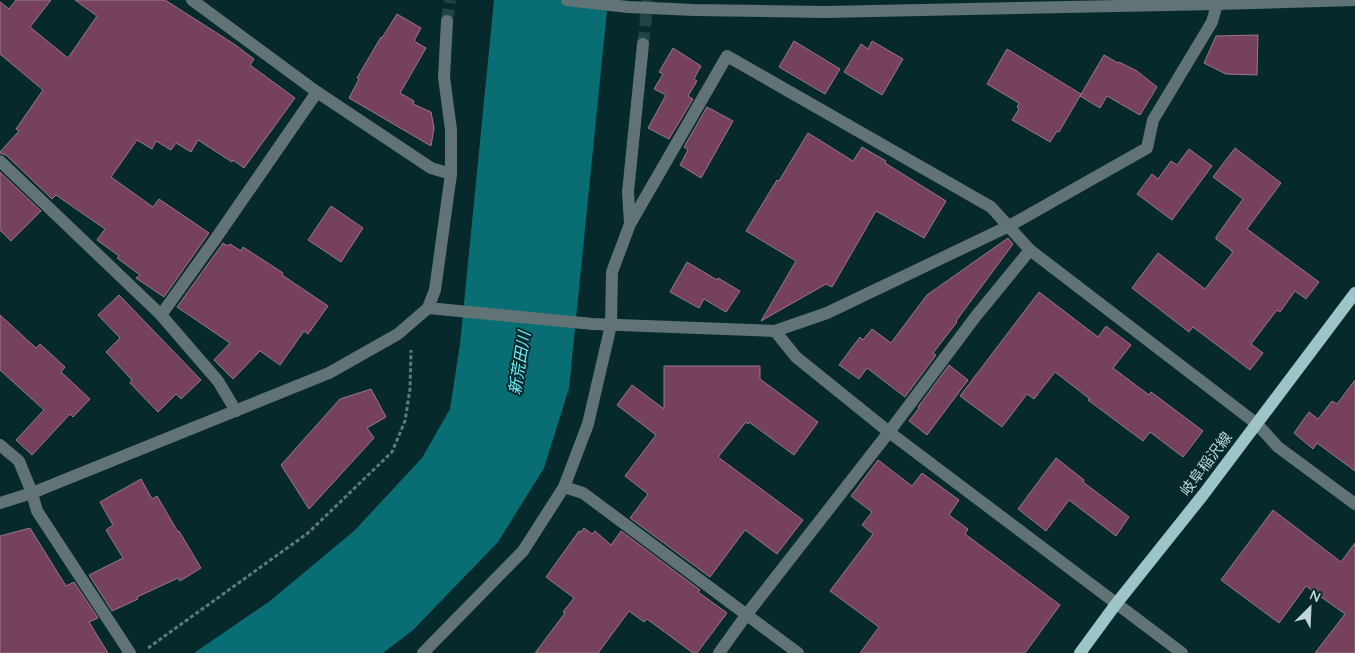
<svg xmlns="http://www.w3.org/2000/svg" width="1355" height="653" viewBox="0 0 1355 653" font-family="Quicksand,'Noto Sans JP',sans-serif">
<rect width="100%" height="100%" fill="#06292c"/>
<path fill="#096e73" d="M 494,0 L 608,0 L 569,388 L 544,468 L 498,542 L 413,630 L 383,653 L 194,653 L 270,601 L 354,531 L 422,458 L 450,409 L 460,344 Z"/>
<g fill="#76415b" stroke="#9b7887">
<path d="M 16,0 L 51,0 L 30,27 L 68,58 L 97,16 L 75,0 L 165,0 L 234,44 L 254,59 L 250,65 L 295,98 L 244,168 L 233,160 L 232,162 L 198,140 L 191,152 L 176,143 L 171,150 L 156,141 L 152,149 L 137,140 L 111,177 L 153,207 L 159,199 L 209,233 L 164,297 L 136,278 L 140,275 L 117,258 L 119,256 L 97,240 L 105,229 L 56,195 L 52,199 L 6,155 L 0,153 L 0,152 L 19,131 L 16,129 L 43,90 L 0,54 L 0,2 L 9,9 Z"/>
<path d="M 397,14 L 421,28 L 414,41 L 426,48 L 400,93 L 414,101 L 413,104 L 431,112 L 434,128 L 431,146 L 349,98 L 359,79 L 357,78 L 381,37 L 382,38 Z"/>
<path d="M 1258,35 L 1257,75 L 1226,74 L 1204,63 L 1216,36 Z"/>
<path d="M 794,41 L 840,69 L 825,94 L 779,67 Z"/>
<path d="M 872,41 L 903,59 L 882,95 L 844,72 L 861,44 L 868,49 Z"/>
<path d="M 673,48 L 701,66 L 694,79 L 697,81 L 688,96 L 693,99 L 669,139 L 648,128 L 666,95 L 654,89 L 663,74 L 659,72 Z"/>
<path d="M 1007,49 L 1081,94 L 1080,96 L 1104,55 L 1118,63 L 1119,62 L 1137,71 L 1157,87 L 1140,115 L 1107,96 L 1100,108 L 1080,96 L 1059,132 L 1057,131 L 1050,142 L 1012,120 L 1019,109 L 1017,107 L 1019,103 L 987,84 Z"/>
<path d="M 707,107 L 733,121 L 701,178 L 680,165 L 688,150 L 684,147 Z"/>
<path d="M 808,133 L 853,161 L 862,147 L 886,161 L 885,163 L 946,201 L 924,238 L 876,211 L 832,287 L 826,284 L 761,321 L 796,261 L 746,231 L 777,180 L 779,181 Z"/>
<path d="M 1235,148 L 1281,183 L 1247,229 L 1319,282 L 1306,299 L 1295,291 L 1280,312 L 1277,310 L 1251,344 L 1263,353 L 1250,370 L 1193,327 L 1189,332 L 1132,288 L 1158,253 L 1205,289 L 1233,252 L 1231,251 L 1231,250 L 1216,239 L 1216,237 L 1243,199 L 1213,177 Z"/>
<path d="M 1189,149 L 1212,166 L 1172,220 L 1137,194 L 1152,174 L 1158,179 L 1171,161 L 1177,165 Z"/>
<path d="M 0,172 L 41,211 L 11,241 L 0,230 Z"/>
<path d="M 331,206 L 363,228 L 341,262 L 308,240 Z"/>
<path d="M 1008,238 L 1013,244 L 956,321 L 957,322 L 933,353 L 936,355 L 905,397 L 867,368 L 859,379 L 839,365 L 860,337 L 863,340 L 872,329 L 891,343 L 927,295 Z"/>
<path d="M 223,243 L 228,246 L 230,244 L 241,251 L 243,247 L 283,273 L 282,275 L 328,306 L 308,334 L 304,331 L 280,365 L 260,351 L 233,379 L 214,360 L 230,343 L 177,307 Z"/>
<path d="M 687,262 L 717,280 L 718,278 L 740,291 L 726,312 L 704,299 L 699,308 L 670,292 Z"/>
<path d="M 1039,292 L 1098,337 L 1106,326 L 1131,345 L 1113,368 L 1149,395 L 1151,392 L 1203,431 L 1183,457 L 1150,432 L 1143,441 L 1088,400 L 1090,399 L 1055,372 L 1034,399 L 1027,394 L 1002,427 L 960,396 Z"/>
<path d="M 119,295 L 201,380 L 181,399 L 176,394 L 158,412 L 130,383 L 132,380 L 106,352 L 120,338 L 98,315 Z"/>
<path d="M 0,315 L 36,348 L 40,344 L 65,367 L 61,372 L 90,399 L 73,417 L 70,414 L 32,455 L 16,440 L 44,410 L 0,370 Z"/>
<path d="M 949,365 L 968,380 L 927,435 L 909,421 L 919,408 L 918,407 Z"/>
<path d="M 664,366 L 760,366 L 760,379 L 818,422 L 794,455 L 749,422 L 748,424 L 746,422 L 718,457 L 803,520 L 777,554 L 745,530 L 710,577 L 630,518 L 648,494 L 625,476 L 656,435 L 617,405 L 632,385 L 664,409 Z"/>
<path d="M 1355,380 L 1355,471 L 1317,443 L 1313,449 L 1294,433 L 1309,412 L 1318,419 L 1332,401 L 1337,404 Z"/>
<path d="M 371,389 L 386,417 L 367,428 L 374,438 L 309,509 L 281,465 L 340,399 Z"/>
<path d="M 1056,458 L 1084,480 L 1083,482 L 1129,517 L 1116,536 L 1069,500 L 1046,531 L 1018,509 Z"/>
<path d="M 878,460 L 912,486 L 922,473 L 959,500 L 949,515 L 968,529 L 965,534 L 1060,605 L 1025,653 L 860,653 L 879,627 L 830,591 L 873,534 L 862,525 L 872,512 L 851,496 Z"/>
<path d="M 141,479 L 152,499 L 157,496 L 178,532 L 179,531 L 201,568 L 180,581 L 178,578 L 137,597 L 138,599 L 112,611 L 89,575 L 123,558 L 106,530 L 113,525 L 100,502 Z"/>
<path d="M 1273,510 L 1341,562 L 1355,543 L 1355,653 L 1315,653 L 1345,614 L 1306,586 L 1279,623 L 1221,580 Z"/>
<path d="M 30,528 L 66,586 L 74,582 L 98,618 L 89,622 L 108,653 L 0,653 L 0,536 Z"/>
<path d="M 584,528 L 592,534 L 595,531 L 611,545 L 621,531 L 700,590 L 698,592 L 727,613 L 697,653 L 693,653 L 647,619 L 644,622 L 629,611 L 598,653 L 535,653 L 565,613 L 563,612 L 574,598 L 546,577 L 579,531 L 581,532 Z"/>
</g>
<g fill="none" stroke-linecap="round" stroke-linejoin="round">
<g stroke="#224346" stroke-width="12" stroke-dasharray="12 6" stroke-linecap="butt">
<path d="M 447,21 L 450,0"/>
<path d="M 643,44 L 648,0"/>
</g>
<path stroke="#5d7a7d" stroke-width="3" stroke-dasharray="4 2.5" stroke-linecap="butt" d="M 148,648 L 308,533 L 392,452 L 405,421 L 410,389 L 411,350"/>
<g stroke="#617374" stroke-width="12">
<path d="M 192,0 L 317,92 L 431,168 L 451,174"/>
<path d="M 567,0 L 628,7 L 694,10 L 825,12 L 1217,4 L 1355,0"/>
<path d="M 0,161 L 161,315 L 218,381 L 236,411"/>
<path d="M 630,223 L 628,192 L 643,44"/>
<path d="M 428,308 L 593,324 L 775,331 L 827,313 L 1009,226 L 1147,148 L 1153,120 L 1212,22 L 1217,4"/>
<path d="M 161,315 L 214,241 L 317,92"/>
<path d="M 775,331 L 796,357 L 889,432 L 1182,653"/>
<path d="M 0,445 L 19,461 L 32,493 L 37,511 L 130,653"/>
<path d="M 564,487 L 583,493 L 798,653"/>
<path d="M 0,503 L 32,493 L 329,373 L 398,334 L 428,308 L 435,290 L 451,174 L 451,130 L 444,77 L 447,21"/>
<path d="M 423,653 L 523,551 L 564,487 L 588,424 L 611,325 L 612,272 L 630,224 L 727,56 L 991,207 L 1030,250 L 1257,424 L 1278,447 L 1355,504"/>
<path d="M 719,653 L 747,614 L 889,432 L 976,316 L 1030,250"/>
</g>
<path stroke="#9dc4c6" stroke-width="12" d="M 1080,653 L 1116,604 L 1203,495 L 1355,293"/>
</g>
<g text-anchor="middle" stroke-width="4" stroke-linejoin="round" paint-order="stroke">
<g font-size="15" fill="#c0d6d8" stroke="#06292c">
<text transform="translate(1206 464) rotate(-53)" y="5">岐阜稲沢線</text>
</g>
<g font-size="16" font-style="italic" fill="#71edf5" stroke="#06292c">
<text transform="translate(519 363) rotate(-81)" y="6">新荒田川</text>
</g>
</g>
<g transform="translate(1310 608) rotate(24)" stroke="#06292c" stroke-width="4" paint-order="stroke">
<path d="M0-4L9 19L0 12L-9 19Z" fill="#c0d6d8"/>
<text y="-8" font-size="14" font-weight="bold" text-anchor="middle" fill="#c0d6d8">N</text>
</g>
</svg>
